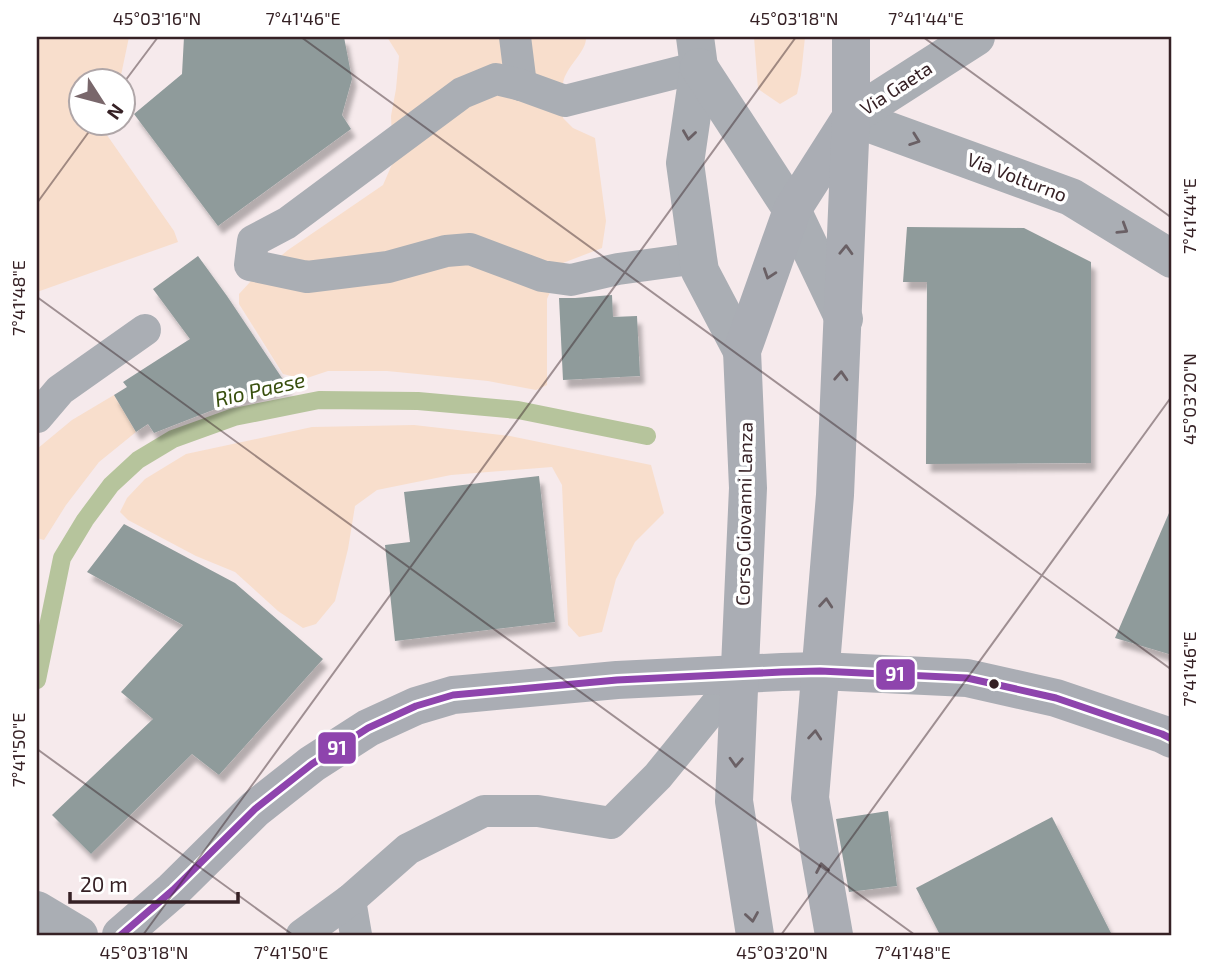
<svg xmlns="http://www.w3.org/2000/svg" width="1209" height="972" viewBox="0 0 1209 972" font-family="'Exo 2',sans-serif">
<defs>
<filter id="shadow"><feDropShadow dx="4.5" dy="8" stdDeviation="2" flood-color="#0004"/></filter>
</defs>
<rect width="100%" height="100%" fill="#f6eaec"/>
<g fill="#f8decc">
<path d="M 37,37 L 129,37 L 120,80 L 80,80 L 80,122 L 107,123 L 102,128 L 174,231 L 178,242 L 37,292 Z"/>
<path d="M 387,37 L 586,37 C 587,52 566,66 563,83 C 560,94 563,107 563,118 L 573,128 L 595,138 L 606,221 L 602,248 L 563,263 L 547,299 L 547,385 L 536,390 L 488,381 L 387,371 L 328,371 L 304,379 L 283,374 L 239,304 L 239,294 L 251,281 L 288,250 L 383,185 L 393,162 L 391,116 L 396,89 L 399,56 Z"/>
<path d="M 754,37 L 805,37 L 801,75 L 797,94 L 780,104 L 758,89 Z"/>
<path d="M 114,395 L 136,432 L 99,462 L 66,505 L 44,540 L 37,538 L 37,449 L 72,420 Z"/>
<path d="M 414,425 L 510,436 L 651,465 L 664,513 L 635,542 L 616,579 L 602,632 L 579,637 L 568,625 L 562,485 L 552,467 L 451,475 L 377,490 L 355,506 L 348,549 L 335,601 L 316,624 L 303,628 L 278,611 L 235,572 L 196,556 L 128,520 L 120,512 L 127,498 L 145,479 L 186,454 L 312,427 Z"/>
</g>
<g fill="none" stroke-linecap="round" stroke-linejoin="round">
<path stroke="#b6c49c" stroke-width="18" d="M 37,680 L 62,558 L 85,520 L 111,485 L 138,460 L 173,439 L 234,417 L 319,400 L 418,401 L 518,410 L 647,436"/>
</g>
<g fill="#8f9b9b" filter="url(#shadow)">
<path d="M 184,37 L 344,37 L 352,79 L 342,115 L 351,129 L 218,226 L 134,114 L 182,74 Z"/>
<path d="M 907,227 L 1024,228 L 1091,262 L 1091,463 L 926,464 L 927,282 L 903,282 Z"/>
<path d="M 198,256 L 227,296 L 288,387 L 241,399 L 154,433 L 148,424 L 136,432 L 114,395 L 127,387 L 123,382 L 190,339 L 153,289 Z"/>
<path d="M 612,295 L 613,317 L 637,316 L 640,376 L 563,380 L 559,298 L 575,298 Z"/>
<path d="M 539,476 L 555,622 L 395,641 L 385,545 L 410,542 L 404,492 Z"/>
<path d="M 1172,506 L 1172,655 L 1115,638 Z"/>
<path d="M 124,524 L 235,583 L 323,659 L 219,775 L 192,754 L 91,854 L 52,815 L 153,719 L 121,692 L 183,625 L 87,572 Z"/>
<path d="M 888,811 L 897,886 L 849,892 L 836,819 Z"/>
<path d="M 1052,817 L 1112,935 L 940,935 L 916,888 Z"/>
</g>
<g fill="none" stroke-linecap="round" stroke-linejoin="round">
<g stroke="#aaaeb4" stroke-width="32">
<path d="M 515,37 L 521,85"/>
<path d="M 698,258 L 618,269 L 571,280 L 542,276 L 470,249 L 446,251 L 388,267 L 307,277 L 250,265 L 253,241 L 287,223 L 462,93 L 496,79 L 521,85 L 565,101 L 699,67"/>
<path d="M 37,417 L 60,390 L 145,330"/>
<path d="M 350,900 L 356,935"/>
<path d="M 302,935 L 350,900 L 408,849 L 484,811 L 538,811 L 611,823 L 658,776 L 740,675"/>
</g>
<g stroke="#aaaeb4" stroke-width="38">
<path d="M 695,37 L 699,67 L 685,163 L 698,258 L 700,271 L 742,351"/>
<path d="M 699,67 L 792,210 L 844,319"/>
<path d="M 851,117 L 1071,197 L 1172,259"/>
<path d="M 851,117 L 976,37"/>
<path d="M 37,910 L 79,935"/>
</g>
<g stroke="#aaadb4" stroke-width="38">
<path d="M 121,935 L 173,890 L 255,809 L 312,764 L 368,728 L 416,706 L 453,695 L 617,680 L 782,672 L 820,671 L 967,678 L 1056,698 L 1162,734 L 1172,739"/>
<path d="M 755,935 L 734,801 L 748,488 L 742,351 L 792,210 L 850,119"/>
<path d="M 834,935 L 810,798 L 835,495 L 851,117 L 851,37"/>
</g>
<defs>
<path id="bus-1" d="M 121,935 L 173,890 L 255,809 L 312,764 L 368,728 L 416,706 L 453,695 L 617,680 L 782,672 L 820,671 L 967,678 L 1056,698 L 1162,734 L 1172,739"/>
</defs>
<use href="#bus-1" stroke="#fff" stroke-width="12"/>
<use href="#bus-1" stroke="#8e44ad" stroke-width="7"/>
</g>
<defs><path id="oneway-chevron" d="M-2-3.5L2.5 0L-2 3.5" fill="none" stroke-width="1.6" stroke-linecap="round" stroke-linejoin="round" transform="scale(1.75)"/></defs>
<g stroke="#6a6065">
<use href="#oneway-chevron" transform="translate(689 135) rotate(98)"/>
<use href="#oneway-chevron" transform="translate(915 140) rotate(20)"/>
<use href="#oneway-chevron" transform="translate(1123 229) rotate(32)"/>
<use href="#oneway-chevron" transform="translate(846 250) rotate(-88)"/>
<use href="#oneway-chevron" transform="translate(769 274) rotate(109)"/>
<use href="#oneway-chevron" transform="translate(841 376) rotate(-87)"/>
<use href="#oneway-chevron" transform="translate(826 603) rotate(-85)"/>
<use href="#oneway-chevron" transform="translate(815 735) rotate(-85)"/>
<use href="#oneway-chevron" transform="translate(736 762) rotate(93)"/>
<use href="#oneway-chevron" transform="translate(822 868) rotate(-100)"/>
<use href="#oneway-chevron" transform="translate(752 917) rotate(81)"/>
</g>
<path fill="none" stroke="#362125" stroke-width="2" stroke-opacity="0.45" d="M 301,37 L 1172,670M 923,37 L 1172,218M 122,85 L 158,37M 37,203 L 96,122M 37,297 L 915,935M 37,749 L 293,935M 143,935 L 796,37M 781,935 L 1172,396"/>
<circle fill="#362125" stroke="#fff" stroke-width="2.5" cx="994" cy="684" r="6"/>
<g text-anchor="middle" stroke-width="7" stroke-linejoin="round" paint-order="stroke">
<g font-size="19" fill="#362125" stroke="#fff">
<text transform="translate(896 88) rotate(-33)" y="7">Via Gaeta</text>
<text transform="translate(1017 177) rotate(21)" y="7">Via Volturno</text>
<text transform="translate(744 514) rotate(-89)" y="7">Corso Giovanni Lanza</text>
</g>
<g font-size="21" font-style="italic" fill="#374e0c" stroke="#fff">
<text transform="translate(260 390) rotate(-13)" y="7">Rio Paese</text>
</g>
</g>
<g stroke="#fff" stroke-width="2.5">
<rect x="875" y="658" width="41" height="33" rx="7" fill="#8e44ad"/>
<rect x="317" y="731" width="40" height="34" rx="7" fill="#8e44ad"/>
</g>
<g font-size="19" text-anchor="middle" font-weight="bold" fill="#fff">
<text x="895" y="681">91</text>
<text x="337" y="755">91</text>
</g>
<rect width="1209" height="972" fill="none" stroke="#ffffff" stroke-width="77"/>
<g transform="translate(102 102) rotate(126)"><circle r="33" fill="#ffffff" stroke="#afa6a8" stroke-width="2"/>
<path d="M0-5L12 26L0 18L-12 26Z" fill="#79676b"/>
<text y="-10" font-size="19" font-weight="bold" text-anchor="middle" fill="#362125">N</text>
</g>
<path d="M70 892v10h168v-10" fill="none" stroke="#362125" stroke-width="3.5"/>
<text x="80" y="892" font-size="21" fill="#362125" stroke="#ffffff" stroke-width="5" paint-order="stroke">20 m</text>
<rect x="38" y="38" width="1132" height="896" fill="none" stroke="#362125" stroke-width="2.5"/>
<g font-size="18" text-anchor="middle" fill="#362125">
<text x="157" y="25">45°03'16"N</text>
<text x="303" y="25">7°41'46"E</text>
<text x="794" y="25">45°03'18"N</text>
<text x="926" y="25">7°41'44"E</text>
<text transform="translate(1190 216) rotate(-90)" y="6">7°41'44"E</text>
<text transform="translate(19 298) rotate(-90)" y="6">7°41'48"E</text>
<text transform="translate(1190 399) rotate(-90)" y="6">45°03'20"N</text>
<text transform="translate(1190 669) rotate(-90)" y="6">7°41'46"E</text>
<text transform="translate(19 750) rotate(-90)" y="6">7°41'50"E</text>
<text x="144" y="959">45°03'18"N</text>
<text x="291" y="959">7°41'50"E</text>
<text x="782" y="959">45°03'20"N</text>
<text x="913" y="959">7°41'48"E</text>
</g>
</svg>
